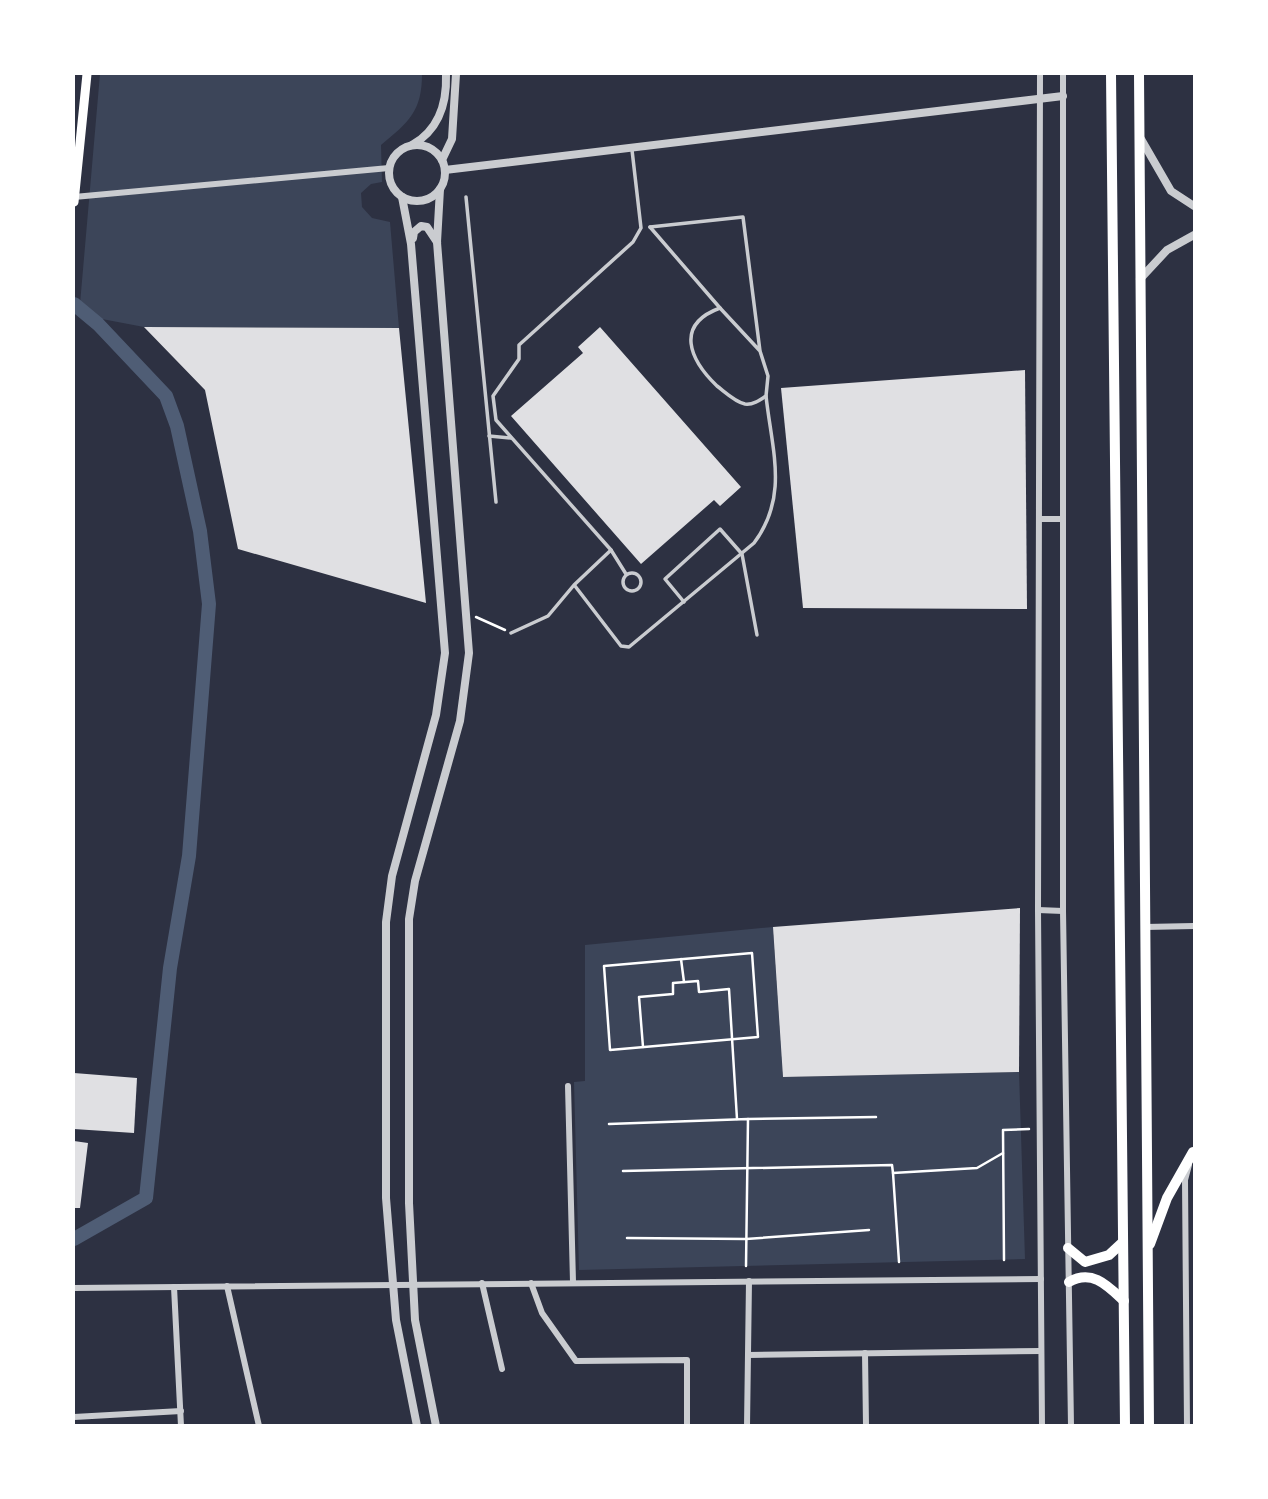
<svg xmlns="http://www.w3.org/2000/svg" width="1268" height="1499" viewBox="0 0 1268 1499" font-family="Barlow,sans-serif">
<rect width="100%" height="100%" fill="#2d3142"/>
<g fill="#3c4559">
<path d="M 100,74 L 422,74 C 422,111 409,122 381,145 L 382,182 L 371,184 L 361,193 L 362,207 L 372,218 L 390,222 L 399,328 L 144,327 L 102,319 L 80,304 Z"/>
<path d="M 773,927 L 783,1077 L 1019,1072 L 1025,1259 L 579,1270 L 574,1082 L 585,1081 L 585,945 Z"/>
</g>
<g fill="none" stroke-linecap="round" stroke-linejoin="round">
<path stroke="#4f5d75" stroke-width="14" d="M 74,304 L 98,324 L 166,396 L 177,426 L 200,531 L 209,604 L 189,856 L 170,968 L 146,1198 L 74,1239"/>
</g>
<g fill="#e0e0e3">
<path d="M 144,327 L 399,328 L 426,603 L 238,549 L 205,390 Z"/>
<path d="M 600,327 L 741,487 L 720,506 L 714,500 L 641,564 L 511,416 L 583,353 L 578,347 Z"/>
<path d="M 1025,370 L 1027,609 L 803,608 L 781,388 Z"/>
<path d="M 1020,908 L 1019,1072 L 783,1077 L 773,927 Z"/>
<path d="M 74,1073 L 137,1078 L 134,1133 L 74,1129 Z"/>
<path d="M 74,1141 L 88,1143 L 80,1208 L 74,1208 Z"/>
</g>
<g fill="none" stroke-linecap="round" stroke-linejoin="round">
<g stroke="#fff" stroke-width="2.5">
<path d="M 476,617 L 505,630"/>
<path d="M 752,953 L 758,1037 L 610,1050 L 604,966 Z"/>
<path d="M 681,959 L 684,982"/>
<path d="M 643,1047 L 639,997 L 673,994 L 673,983 L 698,981 L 699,992 L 729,989 L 737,1119"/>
<path d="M 748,1119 L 876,1117"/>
<path d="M 609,1124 L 748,1119 L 746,1266"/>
<path d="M 623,1171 L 892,1165 L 893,1173"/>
<path d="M 627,1238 L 746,1239 L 869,1230"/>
<path d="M 1004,1260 L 1003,1130 L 1029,1129"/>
<path d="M 899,1262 L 893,1173 L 977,1168 L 1003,1153"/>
</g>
<g stroke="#caccd0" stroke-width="3.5">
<path d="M 466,197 L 496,502"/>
<path d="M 650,227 L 743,217 L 760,351 L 768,376 L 766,396 C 760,400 753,405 745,404 C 735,402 725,392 717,386 C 690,360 674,325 720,308 L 760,351"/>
<path d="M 650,227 L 720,308"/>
<path d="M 489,436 L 511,438"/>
<path d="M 611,550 L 626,574"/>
<circle cx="632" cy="582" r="9"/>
<path d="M 575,586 L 621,646 L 629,647 L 754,543 C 789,496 772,451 766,396"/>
<path d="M 684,602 L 665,579 L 720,529 L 742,554 L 757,635"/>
<path d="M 511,633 L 548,616 L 574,585 L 611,550 L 496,420 L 493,396 L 519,359 L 519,345 L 633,242 L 641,228 L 632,150"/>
</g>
<g stroke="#caccd0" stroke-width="6">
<path d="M 1040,74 L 1038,910 L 1042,1426"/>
<path d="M 1063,74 L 1063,911 L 1071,1426"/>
<path d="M 74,197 L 389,168"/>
<path d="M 1039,519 L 1063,519"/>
<path d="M 1038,910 L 1063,911"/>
<path d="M 1145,927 L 1194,926"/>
<path d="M 568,1086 L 573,1282"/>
<path d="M 482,1283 L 502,1369"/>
<path d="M 531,1283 L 542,1313 L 576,1361 L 687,1360 L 687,1426"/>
<path d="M 227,1286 L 259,1426"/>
<path d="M 174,1287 L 181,1426"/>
<path d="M 74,1288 L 1041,1279"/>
<path d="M 865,1353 L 866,1426"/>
<path d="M 748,1355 L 1041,1351"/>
<path d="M 74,1417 L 181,1411"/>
<path d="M 747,1426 L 749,1281"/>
<path d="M 1187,1426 L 1185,1180 L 1189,1165"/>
</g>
<g stroke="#caccd0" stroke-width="8">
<path d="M 1141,139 L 1171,191 L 1194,206"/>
<path d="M 412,145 C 439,130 447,103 446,74"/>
<circle cx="417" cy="173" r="28"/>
<path d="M 442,160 L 452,139 L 456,74"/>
<path d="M 445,170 L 1063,96"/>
<path d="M 402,197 L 411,244 L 445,653 L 436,715 L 392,876 L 386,922 L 386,1198 L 396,1320 L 417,1426"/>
<path d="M 413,238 L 414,232 L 421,226 L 427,227 L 437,242"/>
<path d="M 1140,279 L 1167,250 L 1194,235"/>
<path d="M 436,1426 L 415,1320 L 409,1203 L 409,919 L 415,881 L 460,721 L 469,653 L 437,242 L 440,189"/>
</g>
<path stroke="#fff" stroke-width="9" d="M 74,202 L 87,74"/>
<g stroke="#fff" stroke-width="10">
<path d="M 1111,74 L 1125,1426"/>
<path d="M 1139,74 L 1149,1426"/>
<path d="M 1150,1244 L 1167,1198 L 1193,1152"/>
<path d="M 1068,1248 L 1085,1262 L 1109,1255 L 1123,1242"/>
<path d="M 1069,1282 C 1092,1269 1107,1285 1124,1301"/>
</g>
</g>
<rect width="1268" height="1499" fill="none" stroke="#ffffff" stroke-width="150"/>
</svg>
